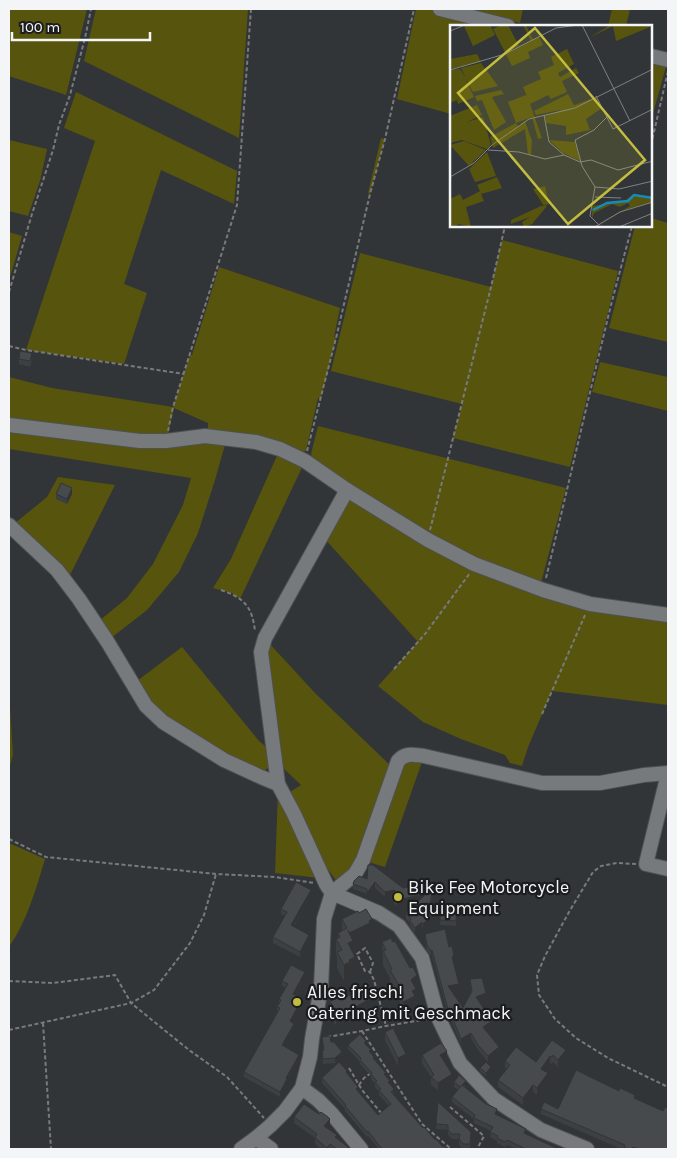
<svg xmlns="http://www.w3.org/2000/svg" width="677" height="1158" viewBox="0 0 677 1158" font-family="Karla,sans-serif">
<rect width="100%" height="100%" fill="#323537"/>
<g fill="#57540e">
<path d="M 9,9 L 87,9 L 66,95 L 9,76 Z"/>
<path d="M 96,9 L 248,9 L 239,138 L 84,61 Z"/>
<path d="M 416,9 L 430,9 L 501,26 L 451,26 L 451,114 L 397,99 Z"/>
<path d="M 460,9 L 523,9 L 520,23 Z"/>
<path d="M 612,9 L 630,9 L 626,26 L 608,26 Z"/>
<path d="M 651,59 L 667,63 L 651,121 Z"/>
<path d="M 76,92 L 237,171 L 234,204 L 161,170 L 124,284 L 147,293 L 124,364 L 26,350 L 95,141 L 64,128 Z"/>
<path d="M 381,138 L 385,139 L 370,194 L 368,193 Z"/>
<path d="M 9,140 L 47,149 L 40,181 L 28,216 L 9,211 Z"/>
<path d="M 651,218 L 668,223 L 668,342 L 609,328 L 635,226 L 651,226 Z"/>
<path d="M 9,232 L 22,236 L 9,281 Z"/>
<path d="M 502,240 L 618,271 L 570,467 L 453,438 L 462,404 L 331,371 L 360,253 L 491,287 Z"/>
<path d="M 219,267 L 340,308 L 334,337 L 336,338 L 321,398 L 318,398 L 306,450 L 302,455 L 208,430 L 208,423 L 174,408 L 166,441 L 9,419 L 9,377 L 52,388 L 173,407 L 190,355 L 192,355 Z"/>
<path d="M 600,362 L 668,377 L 668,411 L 592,392 Z"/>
<path d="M 318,426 L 566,488 L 541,583 L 497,569 L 434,537 L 314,464 L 311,454 Z"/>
<path d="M 9,428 L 49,433 L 52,438 L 64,440 L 66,435 L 226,441 L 215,480 L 198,533 L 179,572 L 147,610 L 111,638 L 99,621 L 127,598 L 153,564 L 183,505 L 191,478 L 9,449 Z"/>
<path d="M 280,449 L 305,461 L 240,599 L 232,593 L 213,588 L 231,559 Z"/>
<path d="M 58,477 L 115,485 L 69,577 L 14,524 L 47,497 Z"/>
<path d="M 351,497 L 466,564 L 668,619 L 668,705 L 552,691 L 528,747 L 522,766 L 510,763 L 505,755 L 461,739 L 423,722 L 378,686 L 418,642 L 324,538 Z"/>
<path d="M 268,642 L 315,693 L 393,768 L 361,858 L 338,883 L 324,864 L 290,792 L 301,785 L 282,767 L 265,655 Z"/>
<path d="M 182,647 L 259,741 L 270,750 L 271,766 L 262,772 L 229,756 L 174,725 L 153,706 L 137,681 Z"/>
<path d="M 9,691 L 13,755 L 9,769 Z"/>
<path d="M 423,759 L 385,867 L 365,861 L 402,762 Z"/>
<path d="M 278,790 L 319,878 L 275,873 Z"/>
<path d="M 9,843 L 45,859 C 36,889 27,921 9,947 Z"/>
</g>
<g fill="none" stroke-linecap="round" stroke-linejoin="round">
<defs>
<g id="minor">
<path d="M 440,9 L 508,26"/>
<path d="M 651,56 L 668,60"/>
<path d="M 9,425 L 140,441 L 166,441 L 205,436 L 256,442 L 280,449 L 305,461 L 347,490 L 428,540 L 474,564 L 543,590 L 590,604 L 668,615"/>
<path d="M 347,490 L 265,638 L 261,652 L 278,784 L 294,814 L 326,884 L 332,893 L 379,913 L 399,926 L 422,958 L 438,1017 L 460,1063 L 494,1099 L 541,1130 L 587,1149"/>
<path d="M 9,525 L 57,570 L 79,599 L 107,641 L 146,706 L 163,722 L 224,760 L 261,777 L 278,784"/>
<path d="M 668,774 L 646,864 L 668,869"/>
<path d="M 302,1088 L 318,1100 L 332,1114 L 361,1149"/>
<path d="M 256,1138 L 271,1149"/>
<path d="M 241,1149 L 256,1138 L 270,1126 L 285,1111 L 302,1088 L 310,1057 L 312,1039 L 321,988 L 324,919 L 332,893 L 355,874 L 363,860 L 398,761 C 406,752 414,755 424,756 L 542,783 L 600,783 L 644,775 L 668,773"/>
</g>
</defs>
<use href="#minor" stroke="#4e5153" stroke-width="16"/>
<g stroke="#787a7c" stroke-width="2" stroke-dasharray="4 2.5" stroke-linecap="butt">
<path d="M 651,145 L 668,71"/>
<path d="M 9,292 L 32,214 L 53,150 L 59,125 L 70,95 L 85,38 L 91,9"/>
<path d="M 9,346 L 26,350 L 184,374"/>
<path d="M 168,431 L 173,407 L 237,205 L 251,9"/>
<path d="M 307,451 L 336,338 L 370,194 L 385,139 L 414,9"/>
<path d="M 430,530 L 491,287 L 505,226"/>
<path d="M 546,578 C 566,495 585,412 605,330 C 613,295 623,261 632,226"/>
<path d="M 221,590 C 244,598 252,606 255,631"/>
<path d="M 394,669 L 425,634 L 470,573"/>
<path d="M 542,714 L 585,615"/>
<path d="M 9,839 L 46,857 L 216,874 L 275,877 L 314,883"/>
<path d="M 636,864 L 617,863 L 601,866 L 593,872 L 569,912 L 545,956 L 537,975 L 539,995 L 555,1019 L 576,1038 L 608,1058 L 668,1087"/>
<path d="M 370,972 L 373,963 L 365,948 L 357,954 L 365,971 L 370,972 L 374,980 L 386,1026"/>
<path d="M 9,981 L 53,983 L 115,975 L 131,1003 L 189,1050 L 227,1077 L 264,1118"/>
<path d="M 43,1023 L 51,1149"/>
<path d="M 9,1030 L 131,1003 L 154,990 L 190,943 L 204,915 L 216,874"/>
<path d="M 362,1031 L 422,1124 L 451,1149"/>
<path d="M 327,1037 L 362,1031 L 386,1026 L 428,1019"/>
<path d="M 349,1068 L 362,1090 L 382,1114"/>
<path d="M 359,1085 L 364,1078 L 371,1073"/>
<path d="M 450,1107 L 484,1136 L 477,1149"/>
</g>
<use href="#minor" stroke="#767a7c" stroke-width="14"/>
</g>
<g fill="#3d4042">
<path d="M 19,359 L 32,359 L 30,367 L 19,364 Z"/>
<path d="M 56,494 L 72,494 L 67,504 L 56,499 Z"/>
<path d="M 367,879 L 403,888 L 433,891 L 431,905 L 457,906 L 456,926 L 440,925 L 441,913 L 423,929 L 422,927 L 415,933 L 410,926 L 410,923 L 406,919 L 406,913 L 419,901 L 397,906 L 394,903 L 394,895 L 385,897 L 375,888 L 367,898 L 367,894 L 353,889 L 353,884 Z"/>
<path d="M 311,895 L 294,926 L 309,940 L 300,957 L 273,943 L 273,937 L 285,916 L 281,914 L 281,909 Z"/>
<path d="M 342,919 L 372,935 L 370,936 L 370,938 L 353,947 L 355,973 L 350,975 L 350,977 L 344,981 L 337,968 L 337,956 L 336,955 L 336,939 L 338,939 L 338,933 L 342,931 Z"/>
<path d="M 425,934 L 449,947 L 454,962 L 459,989 L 451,991 L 463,1008 L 471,992 L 470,979 L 486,998 L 479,1001 L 492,1027 L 486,1031 L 499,1053 L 488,1062 L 478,1050 L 471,1038 L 461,1044 L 450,1018 L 449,1018 L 432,956 L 431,956 L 427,951 L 425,939 Z"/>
<path d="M 382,942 L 417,988 L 416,989 L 416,1002 L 415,1003 L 415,1009 L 403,1015 L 400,1009 L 400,1001 L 390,983 L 390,978 L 383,965 Z"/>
<path d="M 305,978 L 295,996 L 302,1005 L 292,1022 L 294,1029 L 284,1046 L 299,1061 L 287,1081 L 287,1084 L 280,1097 L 244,1077 L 244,1072 L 277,1012 L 277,1007 L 279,1003 L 279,999 L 286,988 L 282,986 L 282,981 Z"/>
<path d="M 329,992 L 341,992 L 346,997 L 368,1008 L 350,1017 L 350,1019 L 336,1026 L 331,1016 L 330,1003 L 329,1000 Z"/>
<path d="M 385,1032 L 406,1063 L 398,1066 L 385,1040 Z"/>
<path d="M 322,1037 L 331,1042 L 342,1057 L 335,1063 L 323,1064 L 322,1056 L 322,1051 L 323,1051 Z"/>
<path d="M 552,1040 L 566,1057 L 558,1067 L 553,1062 L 552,1064 L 550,1063 L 544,1071 L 548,1080 L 537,1095 L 533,1092 L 523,1105 L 498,1087 L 498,1080 L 507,1069 L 505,1068 L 505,1061 L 536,1062 Z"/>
<path d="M 366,1044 L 374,1060 L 386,1076 L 394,1094 L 393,1095 L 423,1128 L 443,1147 L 448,1149 L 379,1149 L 368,1136 L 367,1137 L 345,1111 L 345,1109 L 322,1083 L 322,1078 L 347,1074 L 358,1091 L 378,1115 L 389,1106 L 379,1095 L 379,1092 L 375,1087 L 375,1084 L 371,1079 L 371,1076 L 360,1064 L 360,1062 L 348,1049 L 348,1045 Z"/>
<path d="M 422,1055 L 447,1059 L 443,1061 L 452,1082 L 438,1090 L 431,1085 L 431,1077 L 422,1063 Z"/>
<path d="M 480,1068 L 491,1069 L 486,1076 L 480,1071 Z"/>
<path d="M 454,1082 L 466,1086 L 465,1087 L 497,1115 L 526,1134 L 558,1149 L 516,1149 L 507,1145 L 505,1147 L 497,1143 L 497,1141 L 490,1137 L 491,1131 L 474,1123 L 474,1119 L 452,1102 L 452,1097 L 458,1090 L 454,1087 Z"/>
<path d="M 635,1099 L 668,1149 L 621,1149 L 541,1114 L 541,1109 L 558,1109 Z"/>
<path d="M 438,1102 L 471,1137 L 470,1149 L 463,1149 L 459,1145 L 459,1139 L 452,1139 L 448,1135 L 448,1130 L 436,1129 Z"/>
<path d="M 319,1114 L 330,1125 L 327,1128 L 348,1149 L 321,1149 L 315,1144 L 315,1138 L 294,1123 L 294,1117 Z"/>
</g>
<g fill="#323436">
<path d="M 72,488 L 72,494 L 67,504 L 67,499 Z"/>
<path d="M 375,882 L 375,888 L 367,898 L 367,893 Z"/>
<path d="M 311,890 L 311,895 L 291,930 L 291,925 Z"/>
<path d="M 395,890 L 395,895 L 385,897 L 385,892 Z"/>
<path d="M 426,894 L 426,900 L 397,906 L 397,900 Z"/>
<path d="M 441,907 L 441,913 L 423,929 L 423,924 Z"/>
<path d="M 372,919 L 372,935 L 370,936 L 370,938 L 353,947 L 353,956 L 348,943 L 349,933 Z"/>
<path d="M 422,922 L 422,927 L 415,933 L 415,928 Z"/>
<path d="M 309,935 L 309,940 L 300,957 L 300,952 Z"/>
<path d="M 432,950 L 432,956 L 431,956 L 431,951 Z"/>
<path d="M 355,957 L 355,973 L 350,975 L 350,977 L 344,981 L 344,965 L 349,960 Z"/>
<path d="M 305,972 L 305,978 L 293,999 L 293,994 Z"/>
<path d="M 417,975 L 417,988 L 416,989 L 416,1002 L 415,1003 L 415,1009 L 403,1015 L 403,1002 L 411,980 Z"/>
<path d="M 459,984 L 459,989 L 448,992 L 448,986 Z"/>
<path d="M 486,993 L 486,998 L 476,1002 L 476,997 Z"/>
<path d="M 302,999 L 302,1005 L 290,1026 L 290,1021 Z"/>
<path d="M 368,1000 L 368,1008 L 350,1017 L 350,1019 L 336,1026 L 336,1018 L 350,1010 Z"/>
<path d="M 492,1021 L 492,1027 L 483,1033 L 483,1027 Z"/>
<path d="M 294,1024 L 294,1029 L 282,1050 L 282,1045 Z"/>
<path d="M 471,1033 L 471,1038 L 461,1044 L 461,1039 Z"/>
<path d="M 499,1047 L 499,1053 L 488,1062 L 488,1056 Z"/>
<path d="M 566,1050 L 566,1057 L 558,1067 L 558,1060 Z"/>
<path d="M 447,1051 L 447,1059 L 440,1063 L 440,1055 Z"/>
<path d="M 342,1052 L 342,1057 L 335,1063 L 335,1058 Z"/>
<path d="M 406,1054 L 406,1063 L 398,1066 L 398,1058 Z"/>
<path d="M 299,1055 L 299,1061 L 287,1081 L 287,1084 L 280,1097 L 280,1092 L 286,1078 Z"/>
<path d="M 550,1056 L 550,1063 L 541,1076 L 541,1069 Z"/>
<path d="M 491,1067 L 491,1069 L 486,1076 L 486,1073 Z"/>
<path d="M 548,1073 L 548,1080 L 537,1095 L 537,1088 Z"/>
<path d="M 452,1074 L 452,1082 L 438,1090 L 438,1083 Z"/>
<path d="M 533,1085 L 533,1092 L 523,1105 L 523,1098 Z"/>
<path d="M 330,1119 L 330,1125 L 324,1132 L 324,1126 Z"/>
</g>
<g fill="#474a4d" stroke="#323436">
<path d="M 20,351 L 32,353 L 30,361 L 19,359 Z"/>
<path d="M 61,483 L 72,488 L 67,499 L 56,494 Z"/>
<path d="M 368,865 L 373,865 L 403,888 L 417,886 L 418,883 L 433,885 L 430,905 L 457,906 L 456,921 L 440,920 L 441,907 L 423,924 L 422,922 L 415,928 L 410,921 L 411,919 L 406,913 L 426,894 L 397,900 L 394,897 L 395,890 L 385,892 L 375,882 L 367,893 L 367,889 L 353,884 L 354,881 L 359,876 L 367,879 Z"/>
<path d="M 296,882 L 311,890 L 291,925 L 309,935 L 300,952 L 273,937 L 287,912 L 281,909 Z"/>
<path d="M 366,909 L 372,919 L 369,921 L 370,923 L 349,933 L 348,930 L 353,941 L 348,943 L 355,957 L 349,960 L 350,962 L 344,965 L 337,952 L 342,950 L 336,939 L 340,937 L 338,933 L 347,928 L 342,919 L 358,911 L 359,913 Z"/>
<path d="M 445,929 L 449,947 L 452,946 L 454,956 L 452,957 L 459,984 L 448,986 L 463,1008 L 472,991 L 470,979 L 482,978 L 486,993 L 476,997 L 492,1021 L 483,1027 L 499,1047 L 488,1056 L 478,1045 L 471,1033 L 461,1039 L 450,1012 L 449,1013 L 432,950 L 431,951 L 427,945 L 425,934 Z"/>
<path d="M 391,938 L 393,942 L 395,941 L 410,968 L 413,967 L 417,975 L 411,980 L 416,989 L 412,991 L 415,996 L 403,1002 L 400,996 L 404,994 L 390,970 L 392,969 L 383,951 L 386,950 L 382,942 Z"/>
<path d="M 291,965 L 305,972 L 293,994 L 302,999 L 290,1021 L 294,1024 L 282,1045 L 299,1055 L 286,1078 L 287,1079 L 280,1092 L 244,1072 L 280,1008 L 277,1007 L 281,1000 L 279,999 L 288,984 L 282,981 Z"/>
<path d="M 338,987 L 341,992 L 343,991 L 346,997 L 361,988 L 368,1000 L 350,1010 L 350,1011 L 336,1018 L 331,1008 L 333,1007 L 330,1001 L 333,1000 L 329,992 Z"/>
<path d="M 393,1028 L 406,1054 L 398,1058 L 385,1032 Z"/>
<path d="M 360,1034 L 366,1041 L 364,1043 L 371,1050 L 369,1051 L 374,1057 L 373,1058 L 386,1073 L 384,1074 L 390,1081 L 388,1082 L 394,1089 L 391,1092 L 423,1128 L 424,1127 L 435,1140 L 435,1138 L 443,1147 L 444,1146 L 448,1149 L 382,1149 L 368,1131 L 367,1132 L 345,1106 L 346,1105 L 322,1078 L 339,1062 L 347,1071 L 346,1072 L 358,1087 L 356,1089 L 378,1115 L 391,1104 L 379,1090 L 381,1089 L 375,1082 L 377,1081 L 371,1074 L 372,1073 L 360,1060 L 361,1058 L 348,1045 Z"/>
<path d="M 330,1036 L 331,1042 L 334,1042 L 342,1052 L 335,1058 L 323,1059 L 322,1051 L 324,1050 L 322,1037 Z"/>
<path d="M 552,1040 L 566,1050 L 558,1060 L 553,1055 L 552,1057 L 550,1056 L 541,1069 L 548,1073 L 537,1088 L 533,1085 L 523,1098 L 498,1080 L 510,1065 L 505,1061 L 516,1047 L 536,1062 Z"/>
<path d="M 441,1043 L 447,1051 L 440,1055 L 452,1074 L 438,1083 L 431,1077 L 434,1075 L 422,1055 Z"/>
<path d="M 486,1062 L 491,1067 L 486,1073 L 480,1068 Z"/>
<path d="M 576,1070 L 619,1091 L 620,1088 L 635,1095 L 634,1098 L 663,1111 L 665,1107 L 668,1108 L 668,1149 L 639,1149 L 633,1147 L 632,1149 L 628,1149 L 624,1147 L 625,1145 L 541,1109 L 544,1102 L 558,1109 Z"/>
<path d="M 459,1075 L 466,1081 L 460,1087 L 454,1082 Z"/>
<path d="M 462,1085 L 486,1104 L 497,1109 L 495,1114 L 526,1129 L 524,1133 L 558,1149 L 526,1149 L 507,1140 L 505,1142 L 497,1138 L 498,1136 L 490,1132 L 493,1127 L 474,1118 L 475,1115 L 452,1097 Z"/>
<path d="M 438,1102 L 471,1132 L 470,1144 L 463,1144 L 459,1139 L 460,1134 L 452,1134 L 448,1130 L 448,1125 L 436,1124 Z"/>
<path d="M 304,1104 L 319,1114 L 321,1112 L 328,1117 L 330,1119 L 324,1126 L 337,1135 L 335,1137 L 348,1147 L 346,1149 L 337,1149 L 330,1144 L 327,1148 L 315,1138 L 317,1134 L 294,1117 Z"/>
</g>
<g fill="#c2bd3f" stroke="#1b1d1e" stroke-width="2">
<circle cx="398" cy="897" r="5"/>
<circle cx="297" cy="1002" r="5"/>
</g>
<g text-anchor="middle" stroke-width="4.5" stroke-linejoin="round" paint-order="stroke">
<g font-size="18" fill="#f3f5f7" stroke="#1b1d1e" text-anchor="start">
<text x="408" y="893">Bike Fee Motorcycle<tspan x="408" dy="21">Equipment</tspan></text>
<text x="307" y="998">Alles frisch!<tspan x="307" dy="21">Catering mit Geschmack</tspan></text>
</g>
</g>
<g transform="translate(450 25)">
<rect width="202" height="202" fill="#323537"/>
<path d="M 40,0 L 45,10 L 23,21 L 14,1 ZM 51,0 L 58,0 L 69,21 L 55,27 L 43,4 ZM 73,0 L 76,0 L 83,15 L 89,12 L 93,20 L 78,27 L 80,33 L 62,41 L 56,29 L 81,16 ZM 160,0 L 200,0 L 200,2 L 166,16 L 163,1 L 139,13 ZM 117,24 L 124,39 L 108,48 L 110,52 L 126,43 L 129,48 L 112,56 L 117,67 L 101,74 L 98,70 L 80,79 L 92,113 L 88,114 L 82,92 L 66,98 L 68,102 L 75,96 L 82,116 L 81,130 L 78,129 L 75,104 L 43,123 L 40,112 L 66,98 L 58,77 L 76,70 L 78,74 L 73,62 L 91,54 L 88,47 L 104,40 L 101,32 ZM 27,29 L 31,37 L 0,44 L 0,34 ZM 31,38 L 48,61 L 23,67 L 15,53 L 24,72 L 8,79 L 7,75 L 0,78 L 0,45 L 10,44 L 15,52 L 11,43 ZM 51,65 L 54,69 L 42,72 L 56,97 L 44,105 L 32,75 L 27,76 L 25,71 ZM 118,69 L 125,82 L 86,90 L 84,86 ZM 146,72 L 152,83 L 136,94 L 140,105 L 116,110 L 116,101 L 96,98 L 95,91 ZM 27,80 L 32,90 L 17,97 L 33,92 L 41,120 L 37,124 L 12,115 L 0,118 L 0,91 ZM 99,115 L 125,117 L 130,136 L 113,128 ZM 14,116 L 36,125 L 19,141 L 0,120 ZM 37,127 L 46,151 L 25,157 L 19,144 ZM 47,152 L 52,163 L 31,169 L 34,176 L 16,182 L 21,202 L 9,199 L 4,202 L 0,199 L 0,174 L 10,169 L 13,175 L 30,166 L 27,160 ZM 95,161 L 99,179 L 94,181 L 83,164 ZM 184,169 L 202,172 L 202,177 L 175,185 L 142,202 L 180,181 L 178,178 L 170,182 L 162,179 L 144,188 L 142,193 L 142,181 L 173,177 ZM 91,181 L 97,181 L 82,199 L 74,202 L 72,197 L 80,192 L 61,199 L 61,195 Z" fill="#57540e"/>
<path fill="none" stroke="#178abc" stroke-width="2.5" d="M 143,185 L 157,178 L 178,176 L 184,170 L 203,173"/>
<path fill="none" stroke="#7f8284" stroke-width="1" d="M 132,0 L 180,96M 0,6 L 15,0M 0,45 L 55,29 L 106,3 L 128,0M 146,71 L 163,104 L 203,84M 94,90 L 99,117 L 114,130 L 130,137M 38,125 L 69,127 L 95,134 L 114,130M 130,137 L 141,135 L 168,145 L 203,136M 0,152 L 24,138 L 42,120 L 79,94 L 125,83 L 203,44M 145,162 L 169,164 L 203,156M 145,172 L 171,173M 149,200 L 140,191 L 145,162 L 132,141 L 125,115 L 144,105 L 157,92M 145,202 L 170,187 L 203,177M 169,202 L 203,188"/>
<path fill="#c2bd3f" fill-opacity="0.15" stroke="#c2bd3f" stroke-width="2.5" d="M 85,3 L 195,135 L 118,199 L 8,68 Z"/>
<rect width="202" height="202" fill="none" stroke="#f3f5f7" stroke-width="2.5"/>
</g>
<rect width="677" height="1158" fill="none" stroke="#f3f5f7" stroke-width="20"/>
<path d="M12 32v8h138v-8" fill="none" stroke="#f3f5f7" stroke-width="2.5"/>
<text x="20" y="32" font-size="15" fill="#f3f5f7" stroke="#1b1d1e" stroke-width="4" paint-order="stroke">100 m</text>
</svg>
